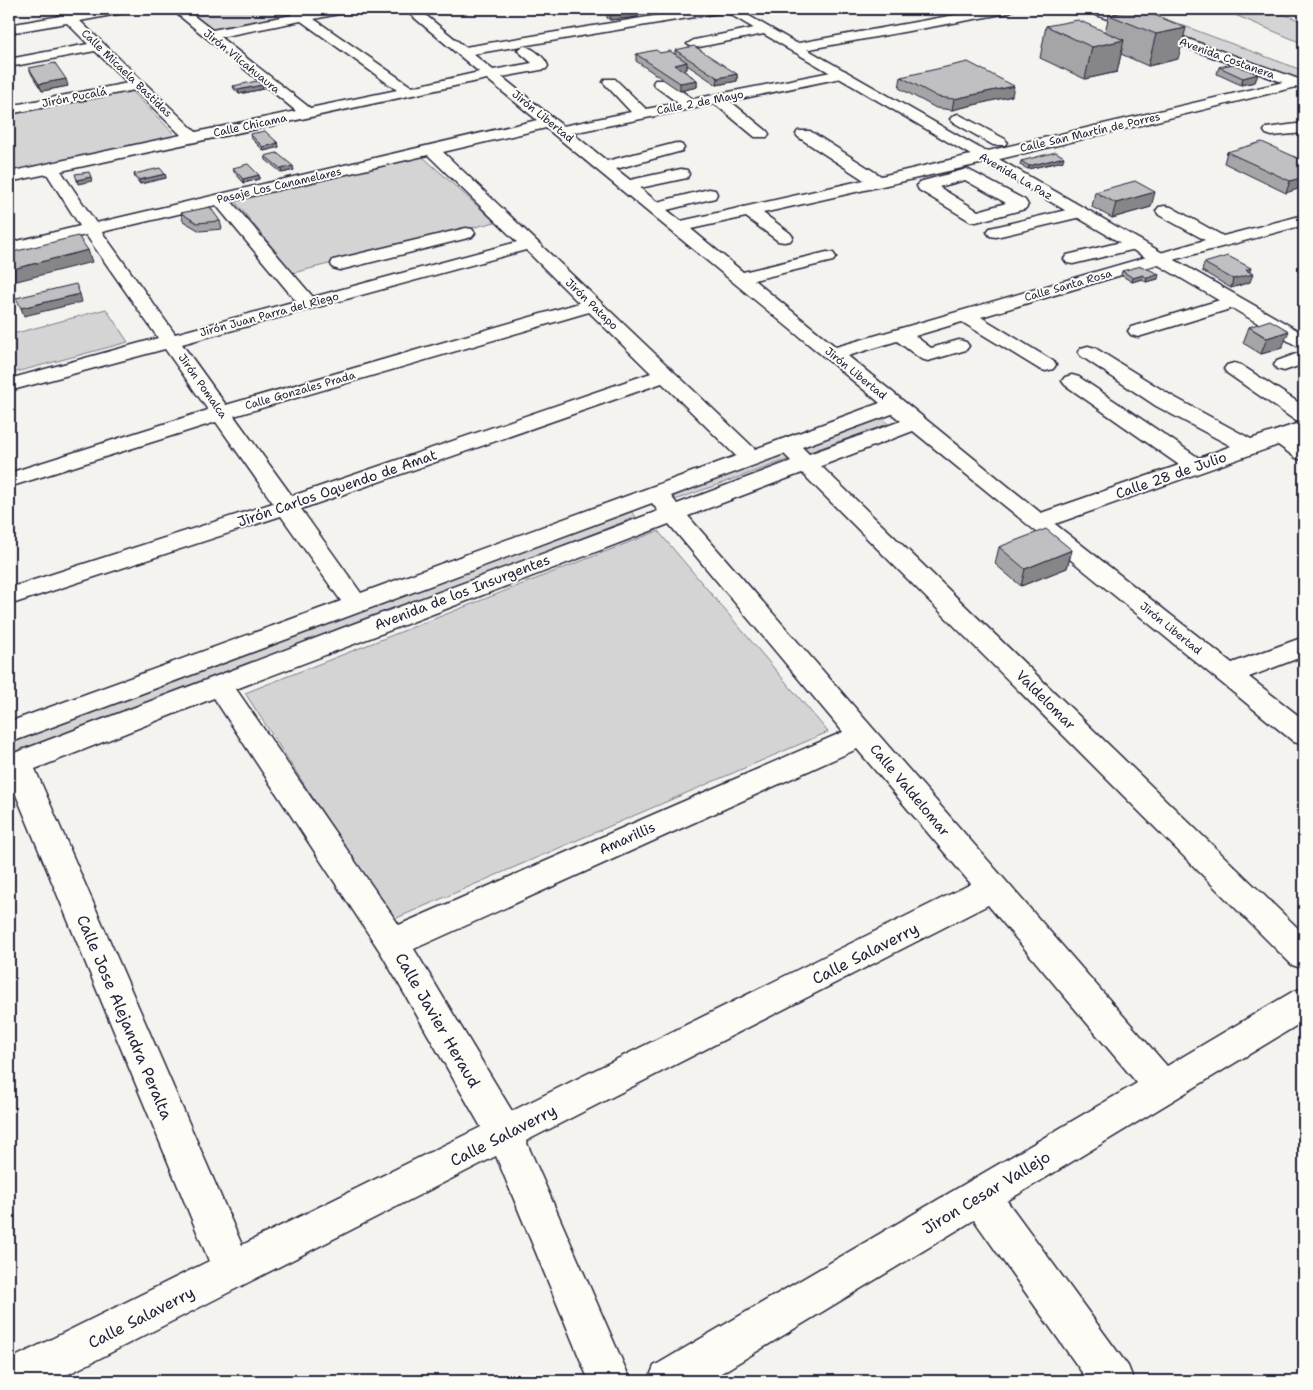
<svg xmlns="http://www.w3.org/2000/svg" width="1313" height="1390" viewBox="0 0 1313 1390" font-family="'Shantell Sans',sans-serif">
<rect width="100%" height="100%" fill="#f4f3ef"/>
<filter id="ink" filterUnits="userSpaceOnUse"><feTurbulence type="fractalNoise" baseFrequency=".02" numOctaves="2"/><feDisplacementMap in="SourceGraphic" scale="10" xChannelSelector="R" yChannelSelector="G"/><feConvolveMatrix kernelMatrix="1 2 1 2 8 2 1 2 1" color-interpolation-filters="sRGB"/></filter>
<g filter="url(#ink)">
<g fill="#d5d4d5" stroke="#7c7b88">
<path d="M 187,9 L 283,9 L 292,15 L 214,31 Z"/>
<path d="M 1112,9 L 1139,9 L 1304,71 L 1304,82 Z"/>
<path d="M 1221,9 L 1271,9 L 1304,22 L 1304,44 Z"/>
<path d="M 131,90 L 178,138 L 9,174 L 9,115 Z"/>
<path d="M 422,156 L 495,222 L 293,273 L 233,199 Z"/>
<path d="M 106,309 L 128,342 L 9,374 L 9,335 Z"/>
<path d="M 882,417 L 888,424 L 669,502 L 666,496 Z"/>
<path d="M 628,508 L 636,517 L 300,647 L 9,764 L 9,740 Z"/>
<path d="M 658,531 L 828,732 L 392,920 L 245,693 Z"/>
</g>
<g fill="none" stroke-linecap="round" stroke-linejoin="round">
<defs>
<g id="minor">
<path d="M 54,9 L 67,9 L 73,14 L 102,9 L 129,9 L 128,12 L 123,13 L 80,21 L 196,132 L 296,111 L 171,9 L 185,9 L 212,30 L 292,15 L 286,9 L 300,9 L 305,12 L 324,9 L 349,9 L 348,12 L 314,19 L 412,87 L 479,72 L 404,9 L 418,9 L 465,47 L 696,9 L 724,9 L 723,12 L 718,13 L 473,54 L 493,70 L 532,63 L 517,50 L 524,46 C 533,48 545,57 548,66 L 546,69 L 502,77 L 563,126 L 631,112 L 603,82 L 605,79 L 615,79 L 646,109 L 678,103 L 655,86 L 653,83 L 655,80 L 665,80 L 693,99 L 841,70 L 846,71 L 848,74 L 846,77 L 730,101 L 767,131 L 769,134 L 767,137 L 755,137 L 715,104 L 572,133 L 607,161 L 676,143 L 682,145 L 684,148 L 682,151 L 616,169 L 630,180 L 681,169 L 687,170 L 689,174 L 687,178 L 640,188 L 657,202 L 709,189 L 715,190 L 717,194 L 715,198 L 667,210 L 681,221 L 864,180 L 798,137 L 796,134 L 798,131 L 810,131 L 881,176 L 1296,79 L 1301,80 L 1303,83 L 1301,86 L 1296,87 L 984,163 L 763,213 L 790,233 L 793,237 L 790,241 L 784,242 L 778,241 L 746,217 L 691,229 L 743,272 L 827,252 L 833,253 L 836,257 L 833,261 L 754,280 L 836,347 L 1205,240 L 1159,215 L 1156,211 L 1159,207 L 1165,206 L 1171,207 L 1223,236 L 1304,215 L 1304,225 L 1165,262 L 981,317 L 1053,361 L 1056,365 L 1053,369 L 1046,371 L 1039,369 L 962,322 L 915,336 L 931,348 L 959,340 L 966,342 L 969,346 L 966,350 L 928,361 L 921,359 L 897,341 L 848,356 L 1041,513 L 1179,465 L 1065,385 L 1062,381 L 1065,377 L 1072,375 L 1079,377 L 1199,458 L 1231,446 L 1156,406 L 1081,356 L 1078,352 L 1081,348 L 1088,346 L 1095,348 L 1172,396 L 1251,439 L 1302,422 L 1296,421 L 1227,373 L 1224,369 L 1227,365 L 1234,363 L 1241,365 L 1304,406 L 1304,435 L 1298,438 L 1304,443 L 1304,460 L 1296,458 L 1278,445 L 1055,524 L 1232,663 L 1304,637 L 1304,656 L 1249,677 L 1304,720 L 1304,745 L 1294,742 L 913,431 L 821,466 L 1304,934 L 1304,969 L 1292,965 L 802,473 L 688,516 L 1167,1066 L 1292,992 L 1304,988 L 1304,1021 L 1007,1201 L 1128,1366 L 1134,1381 L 1088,1381 L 974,1220 L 708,1381 L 648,1381 L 654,1366 L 1137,1083 L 988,905 L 526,1141 L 631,1381 L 589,1381 L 496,1156 L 55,1381 L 9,1381 L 9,1360 L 209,1261 L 9,778 L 9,755 L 353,624 L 658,511 L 652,503 L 9,743 L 9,722 L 341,601 L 281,516 L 9,605 L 9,588 L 273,503 L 216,422 L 9,487 L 9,473 L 208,410 L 165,349 L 9,391 L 9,379 L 158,338 L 86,235 L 9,253 L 9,243 L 80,226 L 47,174 L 9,182 L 9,172 L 181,135 L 135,90 L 9,114 L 9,106 L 128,83 L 95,51 L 9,67 L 9,59 L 88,44 L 67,23 L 9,33 L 9,25 L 60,16 ZM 301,21 L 397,90 L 310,108 L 220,37 ZM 487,79 L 537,120 L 96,223 L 61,171 ZM 546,128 L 880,403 L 755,449 L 443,152 ZM 428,155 L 517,242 L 313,297 L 231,201 ZM 216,205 L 296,301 L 175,334 L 102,232 ZM 526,250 L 579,303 L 226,405 L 182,344 ZM 589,312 L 651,373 L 292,496 L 234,416 ZM 662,383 L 736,456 L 361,593 L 301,509 ZM 892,414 L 901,421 L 809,454 L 802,447 ZM 784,454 L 791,461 L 677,504 L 671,496 ZM 669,524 L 843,732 L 399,925 L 236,689 ZM 214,698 L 381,953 L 481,1127 L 242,1245 L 35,769 ZM 857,749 L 971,884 L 512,1111 L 414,949 Z"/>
<path d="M 988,9 L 1015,9 L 1008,13 L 793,52 L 786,48 L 793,44 Z"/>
<path d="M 764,26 L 771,30 L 769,33 L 694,48 L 687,44 L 694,40 Z"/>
<path d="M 958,114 L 1005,139 L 1007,142 L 1005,145 L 993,145 L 953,122 L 950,119 L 953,116 Z"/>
<path d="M 1304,123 L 1304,133 L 1272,136 L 1266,134 L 1264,131 L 1266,128 Z"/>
<path d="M 967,169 L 1025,200 L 1028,205 L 1025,209 L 976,222 L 970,221 L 919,190 L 917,186 L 919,182 ZM 965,180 L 1006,203 L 978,211 L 939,187 Z"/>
<path d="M 1079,207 L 1085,208 L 1088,212 L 1085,216 L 996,237 L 990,236 L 987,232 L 990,228 Z"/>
<path d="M 466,228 L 472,229 L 475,233 L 472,237 L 340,270 L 333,268 L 331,264 L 333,260 Z"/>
<path d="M 1134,239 L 1140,240 L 1143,244 L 1140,248 L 1073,264 L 1067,263 L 1064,259 L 1067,255 Z"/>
<path d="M 1233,296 L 1240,298 L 1243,302 L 1240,306 L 1138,337 L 1131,335 L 1128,331 L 1131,327 Z"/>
<path d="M 1304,351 L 1304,364 L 1284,371 L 1277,369 L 1274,365 L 1277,361 Z"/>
</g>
<g id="major">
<path d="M 721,9 L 737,9 L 1304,334 L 1304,348 L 1297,346 Z"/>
<path d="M 1086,9 L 1105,9 L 1304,81 L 1304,90 L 1088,12 Z"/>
</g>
<path id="highway" d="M 1295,9 L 1304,9 L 1304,14 Z"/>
</defs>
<use href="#minor" stroke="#22223b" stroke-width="3"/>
<use href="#major" stroke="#22223b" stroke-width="3"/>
<use href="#highway" stroke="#22223b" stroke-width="3"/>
<use href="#minor" fill="#fdfcf7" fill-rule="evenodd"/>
<use href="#major" fill="#fdfcf7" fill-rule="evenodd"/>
<use href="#highway" fill="#fdfcf7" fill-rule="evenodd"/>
</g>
<g fill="#a5a4a7" stroke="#22223b">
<path d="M 602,9 L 663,9 L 661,10 L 661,12 L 646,14 L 638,11 L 638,17 L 610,20 L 607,18 L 607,12 Z"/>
<path d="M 1136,9 L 1178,59 L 1148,66 L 1121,54 L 1117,72 L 1085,79 L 1040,58 L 1046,26 L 1105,32 L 1109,15 Z"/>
<path d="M 675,50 L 737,74 L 737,81 L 717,85 L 687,65 L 687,69 L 683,70 L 697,80 L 697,87 L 680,91 L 636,61 L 636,54 L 660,53 L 675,54 Z"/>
<path d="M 1219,67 L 1258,74 L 1255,82 L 1241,85 L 1217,74 Z"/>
<path d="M 29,68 L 68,86 L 42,91 L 32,75 Z"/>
<path d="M 901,77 L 1012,96 L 952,110 L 936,108 L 899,88 Z"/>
<path d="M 262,85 L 263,89 L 239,94 L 234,89 L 233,86 Z"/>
<path d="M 250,134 L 278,143 L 279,147 L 264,151 L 251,138 Z"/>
<path d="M 1227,152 L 1304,161 L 1286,193 L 1224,163 Z"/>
<path d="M 265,156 L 294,170 L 282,173 L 266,160 Z"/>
<path d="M 1021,161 L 1063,161 L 1028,169 L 1020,165 Z"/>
<path d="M 233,168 L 259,175 L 259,179 L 244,183 L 234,172 Z"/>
<path d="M 134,174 L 165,174 L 166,178 L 140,184 L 135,178 Z"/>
<path d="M 1095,192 L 1151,207 L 1112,218 L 1092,207 Z"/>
<path d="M 181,213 L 220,221 L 222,229 L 200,231 L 183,221 Z"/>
<path d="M 1204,263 L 1250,272 L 1250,282 L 1231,288 L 1202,271 Z"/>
<path d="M 1122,271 L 1158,279 L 1146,282 L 1142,279 L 1132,282 L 1121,275 Z"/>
<path d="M 1249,327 L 1282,348 L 1261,354 L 1243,343 Z"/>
<path d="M 999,547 L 1072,550 L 1067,568 L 1021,586 L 995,564 Z"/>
</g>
<g fill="#868688" stroke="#22223b">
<path d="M 646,9 L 663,9 L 661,10 L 661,12 L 646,14 Z"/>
<path d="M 638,10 L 638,17 L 610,20 L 610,13 Z"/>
<path d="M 1186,28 L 1178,59 L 1148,66 L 1156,34 Z"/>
<path d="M 1124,40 L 1117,72 L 1085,79 L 1092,47 Z"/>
<path d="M 687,62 L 687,69 L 675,72 L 675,65 Z"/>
<path d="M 737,74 L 737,81 L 717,85 L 718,78 Z"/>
<path d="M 1258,74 L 1255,82 L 1241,85 L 1243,78 Z"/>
<path d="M 66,79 L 68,86 L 42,91 L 39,84 Z"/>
<path d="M 697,80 L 697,87 L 680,91 L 680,83 Z"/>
<path d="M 262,85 L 263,89 L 239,94 L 238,90 Z"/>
<path d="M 1014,86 L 1012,96 L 952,110 L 954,99 Z"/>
<path d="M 278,143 L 279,147 L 264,151 L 263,147 Z"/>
<path d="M 1064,157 L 1063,161 L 1028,169 L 1029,166 Z"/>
<path d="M 293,166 L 294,170 L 282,173 L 281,169 Z"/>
<path d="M 165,174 L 166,178 L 140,184 L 139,180 Z"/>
<path d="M 259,175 L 259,179 L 244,183 L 243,179 Z"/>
<path d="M 91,177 L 92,181 L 78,184 L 77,180 Z"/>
<path d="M 1304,177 L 1304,187 L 1286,193 L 1290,181 Z"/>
<path d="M 1155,192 L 1151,207 L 1112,218 L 1116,203 Z"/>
<path d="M 88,250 L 92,262 L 9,283 L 9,270 Z"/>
<path d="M 1251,268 L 1249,275 L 1253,274 L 1250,282 L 1231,288 L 1233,279 L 1246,270 Z"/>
<path d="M 1159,274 L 1158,279 L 1146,282 L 1147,278 Z"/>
<path d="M 1143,275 L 1142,279 L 1132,282 L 1133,278 Z"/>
<path d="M 80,294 L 82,302 L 24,316 L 21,308 Z"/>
<path d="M 1289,331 L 1282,348 L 1261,354 L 1267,338 Z"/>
<path d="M 1072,550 L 1067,568 L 1021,586 L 1025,569 Z"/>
</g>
<g fill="#c0bfc2" stroke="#22223b">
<path d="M 612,9 L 635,9 L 638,10 L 610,13 L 607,11 L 614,10 Z"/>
<path d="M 1136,9 L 1140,9 L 1186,28 L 1156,34 L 1109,15 Z"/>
<path d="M 1078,20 L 1124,40 L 1092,47 L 1046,26 Z"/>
<path d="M 694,46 L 737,74 L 718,78 L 675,50 Z"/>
<path d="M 656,50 L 660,53 L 670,51 L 687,62 L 675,65 L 697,80 L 680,83 L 636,54 Z"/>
<path d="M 968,62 L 1014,86 L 954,99 L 938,97 L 901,77 Z"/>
<path d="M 55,63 L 66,79 L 39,84 L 29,68 Z"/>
<path d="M 1233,64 L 1258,74 L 1243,78 L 1219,67 Z"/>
<path d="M 257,81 L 262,85 L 238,90 L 233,86 Z"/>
<path d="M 265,131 L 278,143 L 263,147 L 250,134 Z"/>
<path d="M 1262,142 L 1304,161 L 1304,177 L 1290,181 L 1227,152 Z"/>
<path d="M 1056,152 L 1064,157 L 1029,166 L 1021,161 Z"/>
<path d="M 277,153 L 293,166 L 281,169 L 265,156 Z"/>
<path d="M 248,164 L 259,175 L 243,179 L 233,168 Z"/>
<path d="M 160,168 L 165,174 L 139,180 L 134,174 Z"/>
<path d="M 89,172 L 91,177 L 77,180 L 75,174 Z"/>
<path d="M 1135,181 L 1155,192 L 1116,203 L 1095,192 Z"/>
<path d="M 210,207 L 220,221 L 197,223 L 181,213 Z"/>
<path d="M 78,236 L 88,250 L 9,270 L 9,253 Z"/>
<path d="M 1228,256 L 1251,268 L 1246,270 L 1253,274 L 1233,279 L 1204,263 Z"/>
<path d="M 1141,266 L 1159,274 L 1147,278 L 1143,275 L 1133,278 L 1122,271 Z"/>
<path d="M 76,284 L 80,294 L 21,308 L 16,298 Z"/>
<path d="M 1270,320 L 1289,331 L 1267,338 L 1249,327 Z"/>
<path d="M 1046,529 L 1072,550 L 1025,569 L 999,547 Z"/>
</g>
</g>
<g text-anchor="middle" stroke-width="4" stroke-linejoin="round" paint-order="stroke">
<g font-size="11" fill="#22223b" stroke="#fdfcf7">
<text transform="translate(1227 58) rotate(20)" y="4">Avenida Costanera</text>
<text transform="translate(242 61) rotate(39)" y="4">Jirón Vilcahuaura</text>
<text transform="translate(127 73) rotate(44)" y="4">Calle Micaela Bastidas</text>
<text transform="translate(74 97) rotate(-11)" y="4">Jirón Pucalá</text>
<text transform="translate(700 102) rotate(-11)" y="4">Calle 2 de Mayo</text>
<text transform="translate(543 116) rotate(39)" y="4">Jirón Libertad</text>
<text transform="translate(250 125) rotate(-12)" y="4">Calle Chicama</text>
<text transform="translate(1090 132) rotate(-13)" y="4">Calle San Martín de Porres</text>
<text transform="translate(1016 176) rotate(30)" y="4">Avenida La Paz</text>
<text transform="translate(279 185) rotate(-13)" y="4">Pasaje Los Canamelares</text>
<text transform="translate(1068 285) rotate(-16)" y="4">Calle Santa Rosa</text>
<text transform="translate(592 304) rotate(44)" y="4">Jirón Patapo</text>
<text transform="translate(269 314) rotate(-15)" y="4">Jirón Juan Parra del Riego</text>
<text transform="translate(856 373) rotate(39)" y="4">Jirón Libertad</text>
<text transform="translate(203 386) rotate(55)" y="4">Jirón Pomalca</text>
<text transform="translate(300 390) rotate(-16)" y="4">Calle Gonzales Prada</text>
<text transform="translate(1171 628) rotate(39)" y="4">Jirón Libertad</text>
</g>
<g font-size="14" fill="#22223b" stroke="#fdfcf7">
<text transform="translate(1171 475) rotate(-19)" y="5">Calle 28 de Julio</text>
<text transform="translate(337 488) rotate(-19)" y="5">Jirón Carlos Oquendo de Amat</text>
<text transform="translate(462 592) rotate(-21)" y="5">Avenida de los Insurgentes</text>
<text transform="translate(1046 700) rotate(45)" y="5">Valdelomar</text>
<text transform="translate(910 790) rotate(50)" y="5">Calle Valdelomar</text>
<text transform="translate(627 838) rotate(-24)" y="5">Amarillis</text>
</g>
<g font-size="16" fill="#22223b" stroke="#fdfcf7">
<text transform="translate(865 953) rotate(-27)" y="6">Calle Salaverry</text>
<text transform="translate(125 1017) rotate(67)" y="6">Calle Jose Alejandra Peralta</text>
<text transform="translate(438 1020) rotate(60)" y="6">Calle Javier Heraud</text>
<text transform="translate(503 1135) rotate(-27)" y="6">Calle Salaverry</text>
<text transform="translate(986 1192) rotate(-31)" y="6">Jiron Cesar Vallejo</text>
<text transform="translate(141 1317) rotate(-27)" y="6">Calle Salaverry</text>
</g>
</g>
<rect width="1313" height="1390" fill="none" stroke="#fdfcf7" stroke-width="30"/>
<rect x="15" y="15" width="1283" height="1360" fill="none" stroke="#22223b" stroke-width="2" filter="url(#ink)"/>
</svg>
